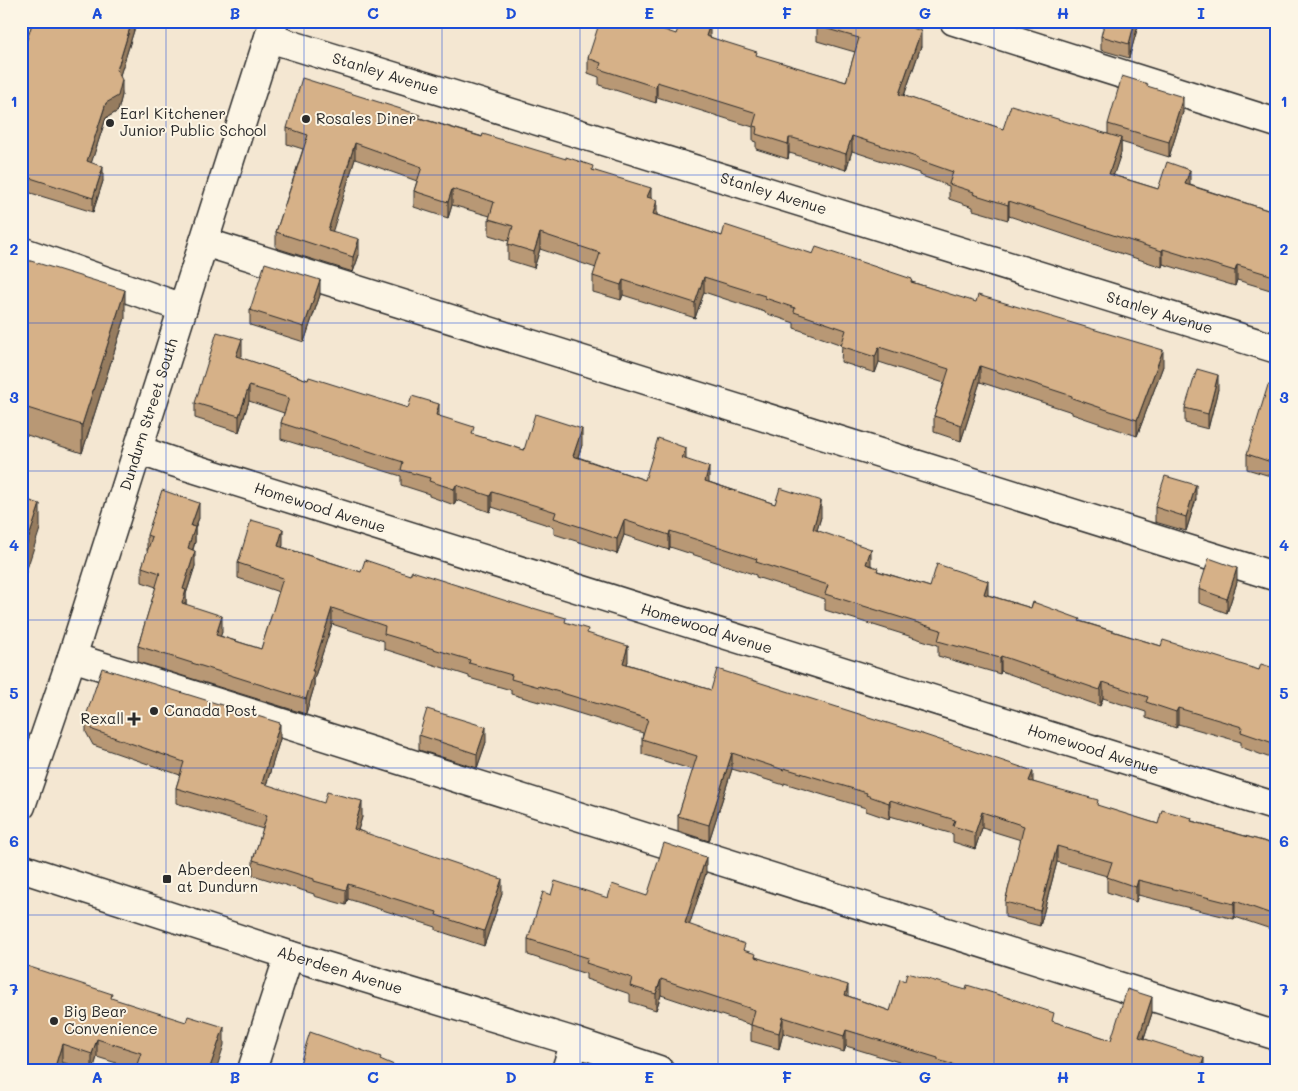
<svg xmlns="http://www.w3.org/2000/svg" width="1298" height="1091" viewBox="0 0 1298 1091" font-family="Mali,sans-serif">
<rect width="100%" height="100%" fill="#f4e7d2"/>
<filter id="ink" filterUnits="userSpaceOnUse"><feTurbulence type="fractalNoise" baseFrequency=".02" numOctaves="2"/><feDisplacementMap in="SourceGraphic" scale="10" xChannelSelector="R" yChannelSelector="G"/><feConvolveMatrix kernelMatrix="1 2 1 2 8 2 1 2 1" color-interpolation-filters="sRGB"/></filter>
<g filter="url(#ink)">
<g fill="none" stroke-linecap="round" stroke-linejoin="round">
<defs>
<g id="minor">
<path d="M 954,21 L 1277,123"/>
<path id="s1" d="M 269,38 L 1277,349"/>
<path d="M 204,242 L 1277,577"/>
<path d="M 21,251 L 183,308"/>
<path id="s2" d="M 138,450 L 173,462 L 1277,807"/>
<path d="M 72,657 L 1277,1036"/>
<path d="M 252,1070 L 289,955"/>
<path d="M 566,1070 L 575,1042"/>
</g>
<g id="major">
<path id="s3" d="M 21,806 L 72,657 L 274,21"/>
<path id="s4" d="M 21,868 L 289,955 L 575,1042 L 659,1070"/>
</g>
</defs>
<use href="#minor" stroke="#2b2b2b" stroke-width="31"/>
<use href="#major" stroke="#2b2b2b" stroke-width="31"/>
<use href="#minor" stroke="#fcf5e5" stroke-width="28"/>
<use href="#major" stroke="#fcf5e5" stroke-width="28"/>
</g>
<g fill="#b89875" stroke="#2b2b2b">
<path d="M 33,21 L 153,21 L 151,29 L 136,24 L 120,75 L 122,95 L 118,111 L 106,118 L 91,163 L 103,181 L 93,212 L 21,190 L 21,58 Z"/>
<path d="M 1138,21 L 1138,26 L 1129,58 L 1101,50 L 1101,36 Z"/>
<path d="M 817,26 L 921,46 L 904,96 L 1003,129 L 1108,134 L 1108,124 L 1148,87 L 1183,112 L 1169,157 L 1121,142 L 1121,153 L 1113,175 L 1158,189 L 1190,185 L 1277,213 L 1277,292 L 1237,280 L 1235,286 L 1163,264 L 1162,267 L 1009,216 L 1008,220 L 973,210 L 973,207 L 949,199 L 949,186 L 919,175 L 919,173 L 852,151 L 846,170 L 793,154 L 789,153 L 788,159 L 756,149 L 756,142 L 753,141 L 753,127 L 657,97 L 656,103 L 599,85 L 599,77 L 588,73 L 588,58 L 676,34 L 710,37 L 757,56 L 846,82 L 855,52 L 817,41 Z"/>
<path d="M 420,118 L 593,170 L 651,198 L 657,215 L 722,236 L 813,254 L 912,282 L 1163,366 L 1137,436 L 1072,414 L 1072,412 L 980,382 L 961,441 L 934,432 L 934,416 L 944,383 L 879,362 L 875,373 L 841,362 L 842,345 L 794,328 L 794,323 L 765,313 L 765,312 L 704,292 L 695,318 L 623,295 L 621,300 L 593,292 L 593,276 L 596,268 L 540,249 L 534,268 L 508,260 L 508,244 L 509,241 L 489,235 L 489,219 L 490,216 L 452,205 L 448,218 L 414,207 L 414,191 L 417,181 L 355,159 L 332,231 L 359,255 L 353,272 L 276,248 L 276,232 L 303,149 L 287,144 L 287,128 Z"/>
<path d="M 21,258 L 125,318 L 82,453 L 21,433 Z"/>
<path d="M 320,295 L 304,342 L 250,325 L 250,310 Z"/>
<path d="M 242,355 L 241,358 L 308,380 L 408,408 L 439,416 L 474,435 L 524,450 L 582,445 L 578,457 L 645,480 L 686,460 L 709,482 L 775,504 L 821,517 L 817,530 L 871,565 L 878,571 L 930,587 L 988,595 L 1031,608 L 1080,621 L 1161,646 L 1259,670 L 1277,669 L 1277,753 L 1276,753 L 1273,759 L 1241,747 L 1241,742 L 1178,724 L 1176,728 L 1146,718 L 1146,712 L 1103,698 L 1100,706 L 1001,671 L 1000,674 L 938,656 L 938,645 L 825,610 L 825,599 L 756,577 L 756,575 L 670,547 L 669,550 L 624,535 L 617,554 L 554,534 L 554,527 L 492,507 L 490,512 L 456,500 L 454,505 L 429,496 L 429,494 L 401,485 L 401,476 L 281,439 L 281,423 L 284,413 L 249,401 L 239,432 L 195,418 L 195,403 Z"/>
<path d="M 1277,387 L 1277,478 L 1247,469 L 1247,454 Z"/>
<path d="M 1218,389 L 1208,429 L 1185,423 L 1185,408 Z"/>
<path d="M 1196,499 L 1186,531 L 1155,522 L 1155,507 Z"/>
<path d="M 199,518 L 195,528 L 195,542 L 193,550 L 195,566 L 186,594 L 186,605 L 222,632 L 220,636 L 261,649 L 279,592 L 238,578 L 238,563 L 283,545 L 282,547 L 361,572 L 410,575 L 566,623 L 588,634 L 628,661 L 627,664 L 711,690 L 1033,782 L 1098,806 L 1158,824 L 1192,821 L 1277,845 L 1277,931 L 1235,917 L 1234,919 L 1138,895 L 1136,902 L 1107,892 L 1107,876 L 1057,862 L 1040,926 L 1005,917 L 1005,902 L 1021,840 L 982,828 L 975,849 L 953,842 L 953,834 L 890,816 L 889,819 L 866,811 L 866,808 L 784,783 L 784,785 L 732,769 L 709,841 L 678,831 L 678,816 L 693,770 L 642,754 L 642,739 L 643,733 L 539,701 L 539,702 L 511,694 L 511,690 L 469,678 L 469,676 L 384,649 L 384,641 L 332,624 L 314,679 L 314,687 L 306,714 L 138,662 L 138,646 L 156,587 L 142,582 L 142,567 L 148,551 L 147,551 L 147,535 Z"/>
<path d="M 1237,582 L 1227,613 L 1199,603 L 1199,589 Z"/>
<path d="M 86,716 L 280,739 L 266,785 L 362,817 L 358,830 L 502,894 L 484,946 L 436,930 L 436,927 L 348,899 L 346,905 L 314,896 L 314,894 L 253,875 L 253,860 L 263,829 L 176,803 L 176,788 L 180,775 L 93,745 L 86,732 Z"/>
<path d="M 419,735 L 486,742 L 477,768 L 419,750 Z"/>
<path d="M 706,873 L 689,925 L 745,951 L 756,957 L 848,996 L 890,1011 L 905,981 L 1054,1022 L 1111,1040 L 1152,1013 L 1144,1038 L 1204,1070 L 925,1070 L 846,1046 L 844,1052 L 783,1033 L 779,1049 L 751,1041 L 751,1025 L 661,995 L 656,1010 L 630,1002 L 630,994 L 586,979 L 586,974 L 528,955 L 528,939 L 551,895 L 608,898 L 647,896 Z"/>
<path d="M 112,999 L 224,1045 L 136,1069 L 97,1057 L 93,1070 L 86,1070 L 62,1062 L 60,1070 L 21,1070 Z"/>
</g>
<g fill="#967c5f" stroke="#2b2b2b">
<path d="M 132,21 L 136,21 L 136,24 L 117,85 L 117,70 Z"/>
<path d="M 151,21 L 153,21 L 151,29 Z"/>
<path d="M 1135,21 L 1138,21 L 1138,26 L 1129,58 L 1129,44 Z"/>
<path d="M 710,24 L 710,40 L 706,36 Z"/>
<path d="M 921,31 L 921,46 L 899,110 L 899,94 Z"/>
<path d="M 122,80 L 122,95 L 118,111 L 106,118 L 87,176 L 87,161 L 106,103 Z"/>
<path d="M 657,82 L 657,97 L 656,103 L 656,87 Z"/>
<path d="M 1183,97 L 1183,112 L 1169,157 L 1169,142 Z"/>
<path d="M 852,136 L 852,151 L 846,170 L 846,154 Z"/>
<path d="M 789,138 L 789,153 L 788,159 L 788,144 Z"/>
<path d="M 1121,138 L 1121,153 L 1109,189 L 1109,174 Z"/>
<path d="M 355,143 L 355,159 L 328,246 L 328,230 Z"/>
<path d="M 103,167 L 103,181 L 93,212 L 93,198 Z"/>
<path d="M 1190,170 L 1190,186 L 1185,184 Z"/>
<path d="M 651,188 L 651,203 L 647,197 Z"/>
<path d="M 452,189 L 452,205 L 448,218 L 448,202 Z"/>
<path d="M 657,200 L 657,216 L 653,214 Z"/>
<path d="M 1009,201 L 1009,216 L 1008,220 L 1008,205 Z"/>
<path d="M 540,233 L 540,249 L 534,268 L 534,252 Z"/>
<path d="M 359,239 L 359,255 L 353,272 L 353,257 Z"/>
<path d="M 1163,249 L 1163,264 L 1162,267 L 1162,251 Z"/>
<path d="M 1237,265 L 1237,280 L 1235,286 L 1235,271 Z"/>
<path d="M 704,277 L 704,292 L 695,318 L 695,303 Z"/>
<path d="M 320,280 L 320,295 L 304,342 L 304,327 Z"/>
<path d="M 623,280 L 623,295 L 621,300 L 621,285 Z"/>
<path d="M 125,290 L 125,318 L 82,453 L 82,425 Z"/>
<path d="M 242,339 L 242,355 L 236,372 L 236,356 Z"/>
<path d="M 879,347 L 879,362 L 875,373 L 875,357 Z"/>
<path d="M 1163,350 L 1163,366 L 1137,436 L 1137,420 Z"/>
<path d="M 980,366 L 980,382 L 961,441 L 961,425 Z"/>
<path d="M 1218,375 L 1218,389 L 1208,429 L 1208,414 Z"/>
<path d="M 249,386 L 249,401 L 239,432 L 239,416 Z"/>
<path d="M 439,404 L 439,420 L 436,415 Z"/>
<path d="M 582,429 L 582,445 L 573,471 L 573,456 Z"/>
<path d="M 686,448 L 686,463 L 682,458 Z"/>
<path d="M 709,467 L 709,483 L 705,481 Z"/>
<path d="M 456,485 L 456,500 L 454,505 L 454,489 Z"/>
<path d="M 1196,485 L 1196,499 L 1186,531 L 1186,517 Z"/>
<path d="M 492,492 L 492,507 L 490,512 L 490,496 Z"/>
<path d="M 821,501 L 821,517 L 813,544 L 813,529 Z"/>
<path d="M 199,503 L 199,518 L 195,528 L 195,542 L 188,564 L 188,548 L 191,526 Z"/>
<path d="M 40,504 L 40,529 L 21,587 L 21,561 Z"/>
<path d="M 624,520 L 624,535 L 617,554 L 617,539 Z"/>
<path d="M 283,529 L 283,545 L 278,561 L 278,546 Z"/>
<path d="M 670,531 L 670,547 L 669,550 L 669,535 Z"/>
<path d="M 871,549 L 871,565 L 866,579 L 866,564 Z"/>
<path d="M 195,551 L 195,566 L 186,594 L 186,605 L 182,603 L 183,589 Z"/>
<path d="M 1237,568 L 1237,582 L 1227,613 L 1227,599 Z"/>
<path d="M 988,581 L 988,597 L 984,594 Z"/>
<path d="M 332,608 L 332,624 L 314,679 L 314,687 L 306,714 L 306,699 L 312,671 Z"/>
<path d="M 222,616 L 222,632 L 216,650 L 216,635 Z"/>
<path d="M 628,646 L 628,661 L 623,678 L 623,663 Z"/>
<path d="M 1001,656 L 1001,671 L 1000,674 L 1000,658 Z"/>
<path d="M 1103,682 L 1103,698 L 1100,706 L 1100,690 Z"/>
<path d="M 1178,708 L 1178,724 L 1176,728 L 1176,712 Z"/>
<path d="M 280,723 L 280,739 L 262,799 L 262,783 Z"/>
<path d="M 486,727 L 486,742 L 477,768 L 477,754 Z"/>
<path d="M 1276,737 L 1276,753 L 1273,759 L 1273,743 Z"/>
<path d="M 732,753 L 732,769 L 709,841 L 709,825 Z"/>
<path d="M 1033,771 L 1033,786 L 1029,781 Z"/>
<path d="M 890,800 L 890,816 L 889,819 L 889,803 Z"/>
<path d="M 362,801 L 362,817 L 354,844 L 354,829 Z"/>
<path d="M 982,812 L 982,828 L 975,849 L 975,833 Z"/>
<path d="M 1057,846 L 1057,862 L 1040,926 L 1040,911 Z"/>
<path d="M 706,857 L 706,873 L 685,939 L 685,923 Z"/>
<path d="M 502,879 L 502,894 L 484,946 L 484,931 Z"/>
<path d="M 1138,880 L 1138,895 L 1136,902 L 1136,887 Z"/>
<path d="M 348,884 L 348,899 L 346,905 L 346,890 Z"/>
<path d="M 1235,901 L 1235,917 L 1234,919 L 1234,904 Z"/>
<path d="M 661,979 L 661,995 L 656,1010 L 656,994 Z"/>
<path d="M 848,985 L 848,1001 L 845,995 Z"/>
<path d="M 1152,997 L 1152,1013 L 1139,1053 L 1139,1037 Z"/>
<path d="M 783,1017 L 783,1033 L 779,1049 L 779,1033 Z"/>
<path d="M 224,1027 L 224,1045 L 216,1070 L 209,1070 Z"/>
<path d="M 846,1030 L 846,1046 L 844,1052 L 844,1036 Z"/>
<path d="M 97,1039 L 97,1057 L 93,1070 L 92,1070 L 92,1054 Z"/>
<path d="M 62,1044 L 62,1062 L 60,1070 L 54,1070 Z"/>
<path d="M 1204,1058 L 1204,1070 L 1200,1070 Z"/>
</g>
<g fill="#d6b188" stroke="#2b2b2b">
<path d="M 33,21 L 132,21 L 117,70 L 122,80 L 118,96 L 106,103 L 87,161 L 103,167 L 93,198 L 21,175 L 21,58 Z"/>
<path d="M 600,21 L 638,21 L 676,34 L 681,21 L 700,21 L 710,24 L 706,36 L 757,52 L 756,55 L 846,82 L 859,38 L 817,26 L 818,21 L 893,21 L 921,31 L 899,94 L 1003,129 L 1011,105 L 1121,138 L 1109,174 L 1158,189 L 1167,162 L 1190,170 L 1185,184 L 1277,213 L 1277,277 L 1237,265 L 1235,271 L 1163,249 L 1162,251 L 1009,201 L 1008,205 L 973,194 L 974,192 L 949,184 L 953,172 L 919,160 L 919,158 L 852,136 L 846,154 L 793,138 L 789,138 L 788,144 L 756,134 L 757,127 L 753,126 L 757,113 L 657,82 L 656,87 L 599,69 L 601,63 L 588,58 Z"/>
<path d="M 1105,21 L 1135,21 L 1129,44 L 1101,36 Z"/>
<path d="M 1122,76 L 1148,84 L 1147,86 L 1183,97 L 1169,142 L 1108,124 Z"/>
<path d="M 302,78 L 420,115 L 419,118 L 482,137 L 483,134 L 536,150 L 566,159 L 566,157 L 593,166 L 592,170 L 651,188 L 647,197 L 657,200 L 653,214 L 722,236 L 725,225 L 813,254 L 816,247 L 912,279 L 911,282 L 976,302 L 978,295 L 1163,350 L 1137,420 L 1072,398 L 1072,396 L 980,366 L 961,425 L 934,416 L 949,369 L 879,347 L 875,357 L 841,346 L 846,330 L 794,312 L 795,308 L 765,298 L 765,296 L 704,277 L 695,303 L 623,280 L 621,285 L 593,276 L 600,253 L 540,233 L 534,252 L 508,244 L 513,226 L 489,219 L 494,202 L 452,189 L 448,202 L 414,191 L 422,167 L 355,143 L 328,230 L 359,239 L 353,257 L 276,232 L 308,135 L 287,128 Z"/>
<path d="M 21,258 L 125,290 L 82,425 L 21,406 Z"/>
<path d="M 265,263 L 320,280 L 304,327 L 250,310 Z"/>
<path d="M 217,332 L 242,339 L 236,356 L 308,380 L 309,377 L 408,408 L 412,396 L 439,404 L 436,415 L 474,427 L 472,434 L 524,450 L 535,414 L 582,429 L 573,456 L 645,480 L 658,438 L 686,448 L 682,458 L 709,467 L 705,481 L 775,504 L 780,488 L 821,501 L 813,529 L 871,549 L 866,564 L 878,568 L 877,571 L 930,587 L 937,564 L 988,581 L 984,594 L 1031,608 L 1033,602 L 1080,619 L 1079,621 L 1161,646 L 1163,640 L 1259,670 L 1261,664 L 1277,669 L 1277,738 L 1276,737 L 1273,743 L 1241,732 L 1242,727 L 1178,708 L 1176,712 L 1146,702 L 1148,697 L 1103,682 L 1100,690 L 1001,656 L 1000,658 L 938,641 L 941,630 L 825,594 L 828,585 L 756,562 L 757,559 L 670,531 L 669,535 L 624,520 L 617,539 L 554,518 L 556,512 L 492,492 L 490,496 L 456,485 L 454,489 L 429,481 L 430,478 L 401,470 L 403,462 L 281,423 L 289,398 L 249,386 L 239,416 L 195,403 Z"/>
<path d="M 1197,369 L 1218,375 L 1208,414 L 1185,408 Z"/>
<path d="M 1268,385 L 1277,387 L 1277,464 L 1247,454 Z"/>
<path d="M 1165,476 L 1196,485 L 1186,517 L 1155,507 Z"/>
<path d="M 162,490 L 199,503 L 191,526 L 195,527 L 188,548 L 195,551 L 183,589 L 186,590 L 182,603 L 222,616 L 216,635 L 261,649 L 283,578 L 238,563 L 251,520 L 283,529 L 278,546 L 361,572 L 365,560 L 410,575 L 412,571 L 532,609 L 533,608 L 566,618 L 565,622 L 588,629 L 587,633 L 628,646 L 623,663 L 711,690 L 717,669 L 919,733 L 1033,771 L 1029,781 L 1098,800 L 1097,805 L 1158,824 L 1162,810 L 1192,818 L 1191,821 L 1277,845 L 1277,916 L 1235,901 L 1234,904 L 1138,880 L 1136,887 L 1107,877 L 1112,862 L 1057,846 L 1040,911 L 1005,902 L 1024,826 L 982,812 L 975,833 L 953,826 L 955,820 L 890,800 L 889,803 L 866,795 L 867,793 L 784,768 L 784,770 L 732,753 L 709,825 L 678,816 L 697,756 L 642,739 L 648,719 L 539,686 L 539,687 L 511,679 L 512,675 L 469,663 L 470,660 L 384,634 L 385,626 L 332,608 L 312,671 L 314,671 L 306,699 L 138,646 L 160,573 L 142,567 L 152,537 L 147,535 Z"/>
<path d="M 21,498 L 40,504 L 21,561 Z"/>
<path d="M 1209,558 L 1237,568 L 1227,599 L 1199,589 Z"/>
<path d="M 102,668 L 280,723 L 262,783 L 324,803 L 327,792 L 362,801 L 354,829 L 502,879 L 484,931 L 436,915 L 437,912 L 348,884 L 346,890 L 314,881 L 314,879 L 253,860 L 267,815 L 176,788 L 184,762 L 93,730 L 86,716 Z"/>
<path d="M 427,709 L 486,727 L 477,754 L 419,735 Z"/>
<path d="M 664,843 L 706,857 L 685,923 L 745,944 L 743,950 L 756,954 L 755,957 L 848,985 L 845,995 L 890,1011 L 900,979 L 905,981 L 907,973 L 966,990 L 967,985 L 1006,997 L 1054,1013 L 1052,1021 L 1111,1040 L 1127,989 L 1152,997 L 1139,1037 L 1204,1058 L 1200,1070 L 969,1070 L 938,1060 L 938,1058 L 846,1030 L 844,1036 L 783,1017 L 779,1033 L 751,1025 L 755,1010 L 661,979 L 656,994 L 630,986 L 632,978 L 586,963 L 588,958 L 528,939 L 543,892 L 551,895 L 555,881 L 608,898 L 612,884 L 647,896 Z"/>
<path d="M 21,964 L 112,994 L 111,998 L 186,1022 L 188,1016 L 224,1027 L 209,1070 L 135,1070 L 141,1053 L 97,1039 L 92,1054 L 62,1044 L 54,1070 L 21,1070 Z"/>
<path d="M 310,1032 L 381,1057 L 380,1059 L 394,1065 L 392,1069 L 393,1070 L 298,1070 Z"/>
</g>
</g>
<path fill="none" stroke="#1d4ed8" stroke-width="1" stroke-opacity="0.55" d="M 166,21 L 166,1070M 304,21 L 304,1070M 442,21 L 442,1070M 580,21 L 580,1070M 718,21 L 718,1070M 856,21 L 856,1070M 994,21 L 994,1070M 1132,21 L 1132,1070M 21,175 L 1277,175M 21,323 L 1277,323M 21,471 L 1277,471M 21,620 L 1277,620M 21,768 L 1277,768M 21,915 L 1277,915"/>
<g fill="#2b2b2b" stroke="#fcf5e5" stroke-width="2">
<circle cx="306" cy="119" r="5"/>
<circle cx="110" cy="123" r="5"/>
<circle cx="154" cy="711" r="5"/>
<path d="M131.5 711.5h5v5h5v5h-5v5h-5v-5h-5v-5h5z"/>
<rect x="162" y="874" width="10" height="10" rx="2.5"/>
<circle cx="54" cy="1021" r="5"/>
</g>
<g text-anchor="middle" stroke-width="4" stroke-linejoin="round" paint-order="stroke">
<g font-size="15" fill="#2b2b2b" stroke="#fcf5e5">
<text dy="5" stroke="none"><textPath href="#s1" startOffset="122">Stanley Avenue</textPath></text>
<text dy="5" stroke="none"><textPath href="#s1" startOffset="528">Stanley Avenue</textPath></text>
<text dy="5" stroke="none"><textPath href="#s1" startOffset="932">Stanley Avenue</textPath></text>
<text dy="5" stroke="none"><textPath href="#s3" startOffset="412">Dundurn Street South</textPath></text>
<text dy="5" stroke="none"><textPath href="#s2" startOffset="191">Homewood Avenue</textPath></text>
<text dy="5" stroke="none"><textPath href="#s2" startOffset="596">Homewood Avenue</textPath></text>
<text dy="5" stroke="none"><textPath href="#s2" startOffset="1001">Homewood Avenue</textPath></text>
<text dy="5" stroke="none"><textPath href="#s4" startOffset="335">Aberdeen Avenue</textPath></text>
</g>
<g font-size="15" fill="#2b2b2b" stroke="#fcf5e5" text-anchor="start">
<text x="120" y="119">Earl Kitchener<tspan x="120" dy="17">Junior Public School</tspan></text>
<text x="316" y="124">Rosales Diner</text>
<text x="164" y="716">Canada Post</text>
<text x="124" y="724" text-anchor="end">Rexall</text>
<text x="177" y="875">Aberdeen<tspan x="177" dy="17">at Dundurn</tspan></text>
<text x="64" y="1017">Big Bear<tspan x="64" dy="17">Convenience</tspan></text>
</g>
</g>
<rect width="1298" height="1091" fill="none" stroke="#fcf5e5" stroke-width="55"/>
<rect x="28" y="28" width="1242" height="1036" fill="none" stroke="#1d4ed8" stroke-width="2"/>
<g font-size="16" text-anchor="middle" font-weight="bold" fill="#1d4ed8">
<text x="97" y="19">A</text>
<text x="235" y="19">B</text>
<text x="373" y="19">C</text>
<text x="511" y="19">D</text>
<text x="649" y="19">E</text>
<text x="787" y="19">F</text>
<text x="925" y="19">G</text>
<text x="1063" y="19">H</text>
<text x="1201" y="19">I</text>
<text x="14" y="107">1</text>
<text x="1284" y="107">1</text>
<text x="14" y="255">2</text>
<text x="1284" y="255">2</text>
<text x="14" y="403">3</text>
<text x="1284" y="403">3</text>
<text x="14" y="551">4</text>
<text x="1284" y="551">4</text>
<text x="14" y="699">5</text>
<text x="1284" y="699">5</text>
<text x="14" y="847">6</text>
<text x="1284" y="847">6</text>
<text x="14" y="995">7</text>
<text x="1284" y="995">7</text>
<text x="97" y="1083">A</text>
<text x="235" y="1083">B</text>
<text x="373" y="1083">C</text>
<text x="511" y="1083">D</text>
<text x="649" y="1083">E</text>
<text x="787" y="1083">F</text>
<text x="925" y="1083">G</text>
<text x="1063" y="1083">H</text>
<text x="1201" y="1083">I</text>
</g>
</svg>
